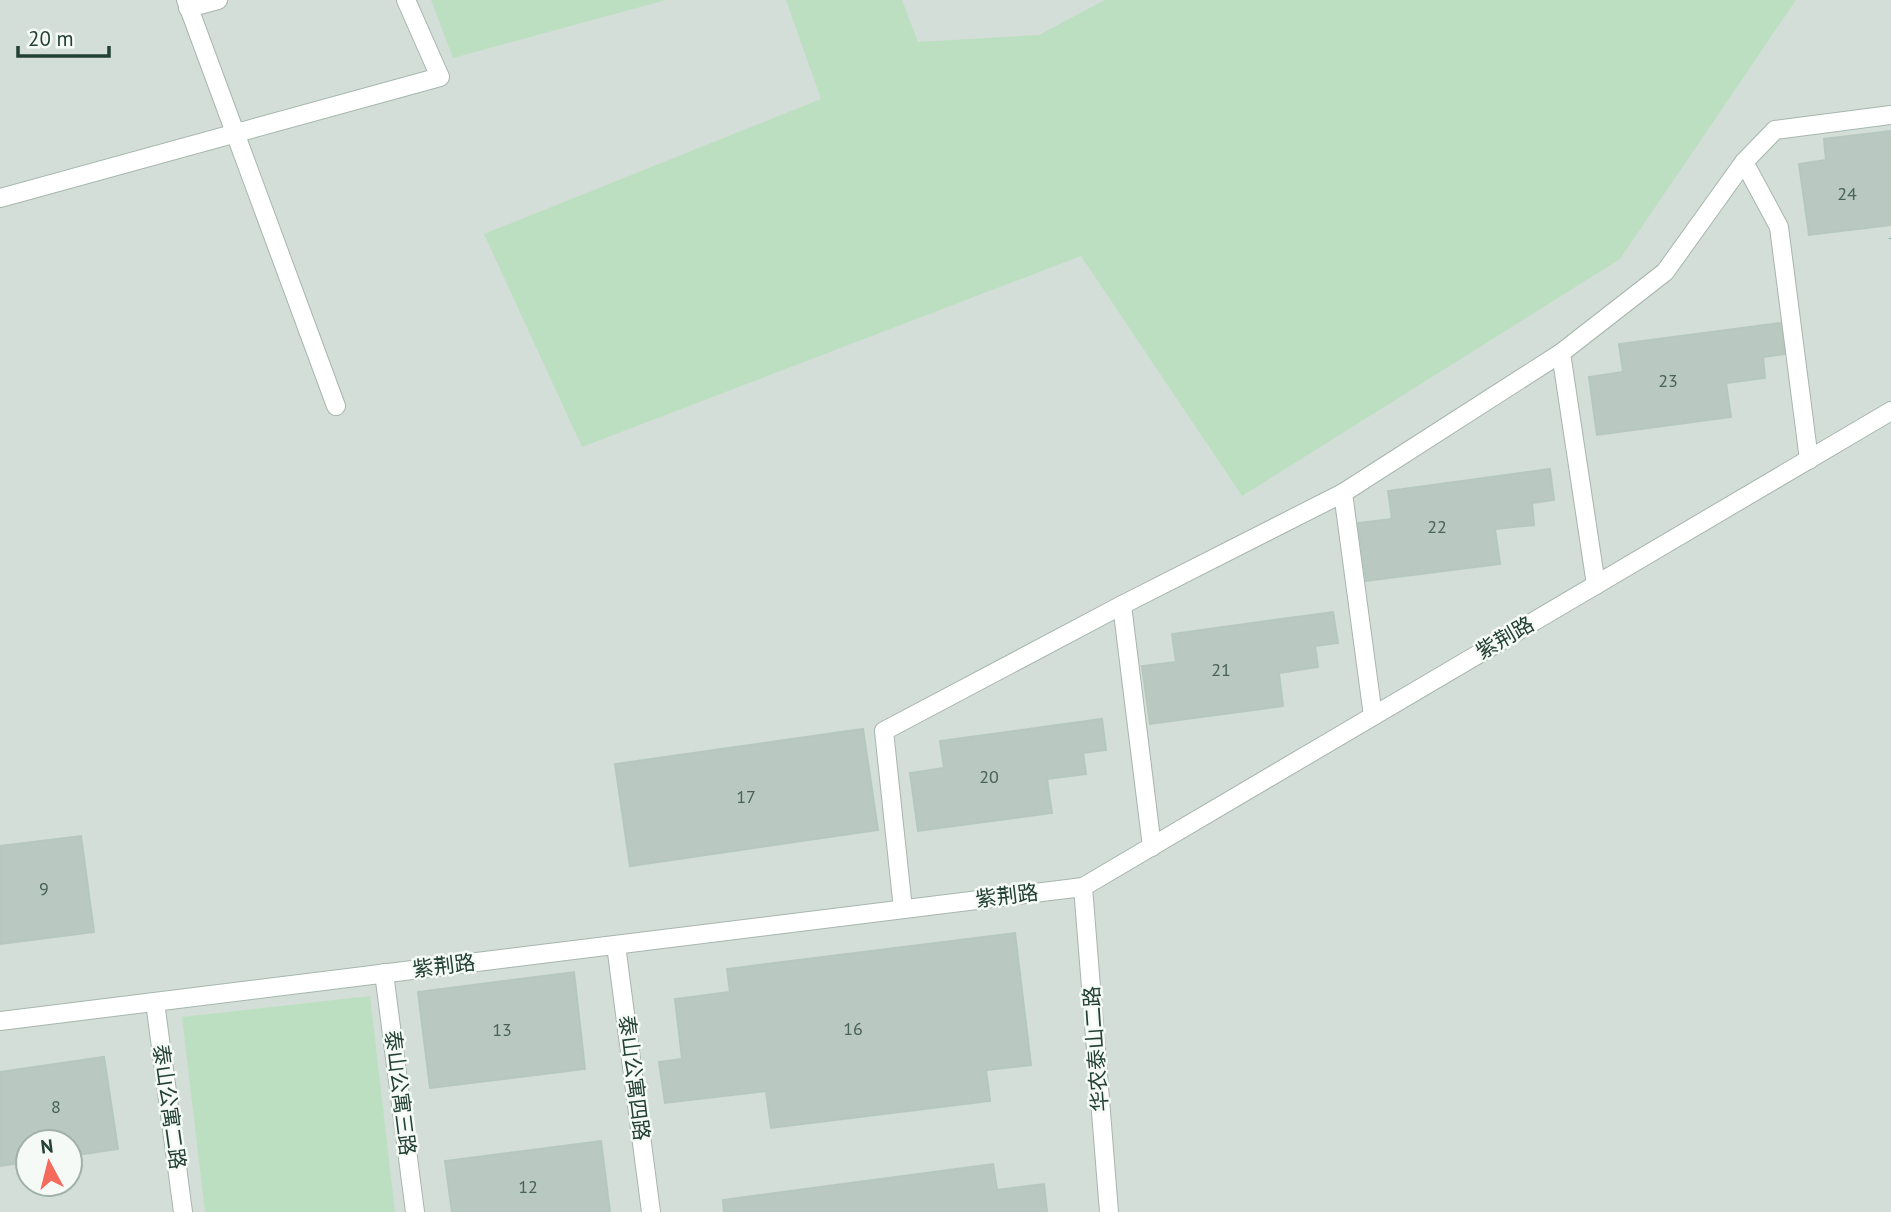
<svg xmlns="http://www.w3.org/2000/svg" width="1891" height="1212" viewBox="0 0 1891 1212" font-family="'PT Sans','Noto Sans SC',sans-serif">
<rect width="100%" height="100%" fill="#e4eee8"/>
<path fill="#d2ded7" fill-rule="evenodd" d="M 0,0 L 1891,0 L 1891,1212 L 0,1212 ZM 28,1142 L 70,1142 L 70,1184 L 28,1184 Z"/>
<g fill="#bddfc1">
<path d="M 431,0 L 666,0 L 453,58 Z"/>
<path d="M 786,0 L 902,0 L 918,42 L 1039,35 L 1105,0 L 1796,0 L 1620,259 L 1242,496 L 1081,256 L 582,447 L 484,234 L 821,99 Z"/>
<path d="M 370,996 L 395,1212 L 205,1212 L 182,1017 Z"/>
</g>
<g fill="#b9c9c1" stroke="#b6c8be" stroke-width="2">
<path d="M 1891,131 L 1891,225 L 1809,235 L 1799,164 L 1826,160 L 1824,139 Z"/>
<path d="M 1781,323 L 1785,354 L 1763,357 L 1765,378 L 1726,383 L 1731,417 L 1597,435 L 1589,377 L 1623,372 L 1619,344 Z"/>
<path d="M 1550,469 L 1554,500 L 1532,503 L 1534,525 L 1495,529 L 1500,564 L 1366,581 L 1358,523 L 1392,519 L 1388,491 Z"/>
<path d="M 1333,612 L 1338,643 L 1315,646 L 1318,667 L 1279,673 L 1283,706 L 1150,724 L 1142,666 L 1176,662 L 1172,634 Z"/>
<path d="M 1102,719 L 1106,750 L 1083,753 L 1086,774 L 1047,779 L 1052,813 L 918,831 L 910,773 L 944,768 L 940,741 Z"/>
<path d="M 863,729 L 878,830 L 630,866 L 615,764 Z"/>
<path d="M 81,836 L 94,932 L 0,944 L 0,846 Z"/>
<path d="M 1015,933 L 1031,1065 L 986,1070 L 990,1101 L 771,1128 L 766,1091 L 665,1103 L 659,1062 L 682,1059 L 675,999 L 730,992 L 727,969 Z"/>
<path d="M 574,972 L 585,1069 L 430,1088 L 418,992 Z"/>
<path d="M 104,1057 L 118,1149 L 70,1156 L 70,1142 L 28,1142 L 28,1162 L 0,1166 L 0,1072 Z"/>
<path d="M 601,1141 L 610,1212 L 452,1212 L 445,1161 Z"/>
<path d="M 993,1164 L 997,1190 L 1044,1184 L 1047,1212 L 724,1212 L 723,1200 Z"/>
</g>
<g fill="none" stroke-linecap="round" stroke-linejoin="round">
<defs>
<g id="service">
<path d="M 186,0 L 336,406"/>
<path d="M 188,8 L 218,0"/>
<path d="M 1744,162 L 1779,227 L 1809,460"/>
<path d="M 0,198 L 440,77 L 406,0"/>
<path d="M 1561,353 L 1596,585"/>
<path d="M 1343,493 L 1373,716"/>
<path d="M 1122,605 L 1152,847"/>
<path d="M 1083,887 L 1109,1212"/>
<path d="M 903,909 L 884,731 L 1122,605 L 1343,493 L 1561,353 L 1665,272 L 1744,162 L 1775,130 L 1891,115"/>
<path d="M 616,945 L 651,1212"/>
<path d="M 384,973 L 415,1212"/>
<path d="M 155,1002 L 183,1212"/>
<path d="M 0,1021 L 1083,887 L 1891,411"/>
</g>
</defs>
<use href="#service" stroke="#a6b6ae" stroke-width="20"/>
<path stroke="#84b29d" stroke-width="4.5" stroke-dasharray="3.5 5" stroke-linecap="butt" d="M 1891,238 L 1891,239"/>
<use href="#service" stroke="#fff" stroke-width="18"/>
</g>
<g text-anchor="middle" stroke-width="5" stroke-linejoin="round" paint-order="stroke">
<g font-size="18" fill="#486257">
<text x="1847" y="200">24</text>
<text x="1668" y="387">23</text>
<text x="1437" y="533">22</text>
<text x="1221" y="676">21</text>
<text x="989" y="783">20</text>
<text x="746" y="803">17</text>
<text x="44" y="895">9</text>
<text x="853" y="1035">16</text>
<text x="502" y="1036">13</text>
<text x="56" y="1113">8</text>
<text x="528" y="1193">12</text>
</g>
<g font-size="21" fill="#234034" stroke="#f5faf7">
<text transform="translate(1505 638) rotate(-30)" y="7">紫荆路</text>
<text transform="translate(1007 896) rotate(-7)" y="7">紫荆路</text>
<text transform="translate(444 966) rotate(-7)" y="7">紫荆路</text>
<text transform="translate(1096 1049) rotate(-94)" y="7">华农泰山二路</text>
<text transform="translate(634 1078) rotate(83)" y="7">泰山公寓四路</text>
<text transform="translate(400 1093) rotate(83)" y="7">泰山公寓三路</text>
<text transform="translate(169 1107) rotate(82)" y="7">泰山公寓二路</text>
</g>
</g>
<g transform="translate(49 1163) rotate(353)"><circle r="33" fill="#f5faf7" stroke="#a1b0a9" stroke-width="2"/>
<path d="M0-5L12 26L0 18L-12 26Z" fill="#f46b5d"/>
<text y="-10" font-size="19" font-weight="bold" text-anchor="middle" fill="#234034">N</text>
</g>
<path d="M18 46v10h91v-10" fill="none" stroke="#234034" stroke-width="3.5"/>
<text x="28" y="46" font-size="21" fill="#234034" stroke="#f5faf7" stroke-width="5" paint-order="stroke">20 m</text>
</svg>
